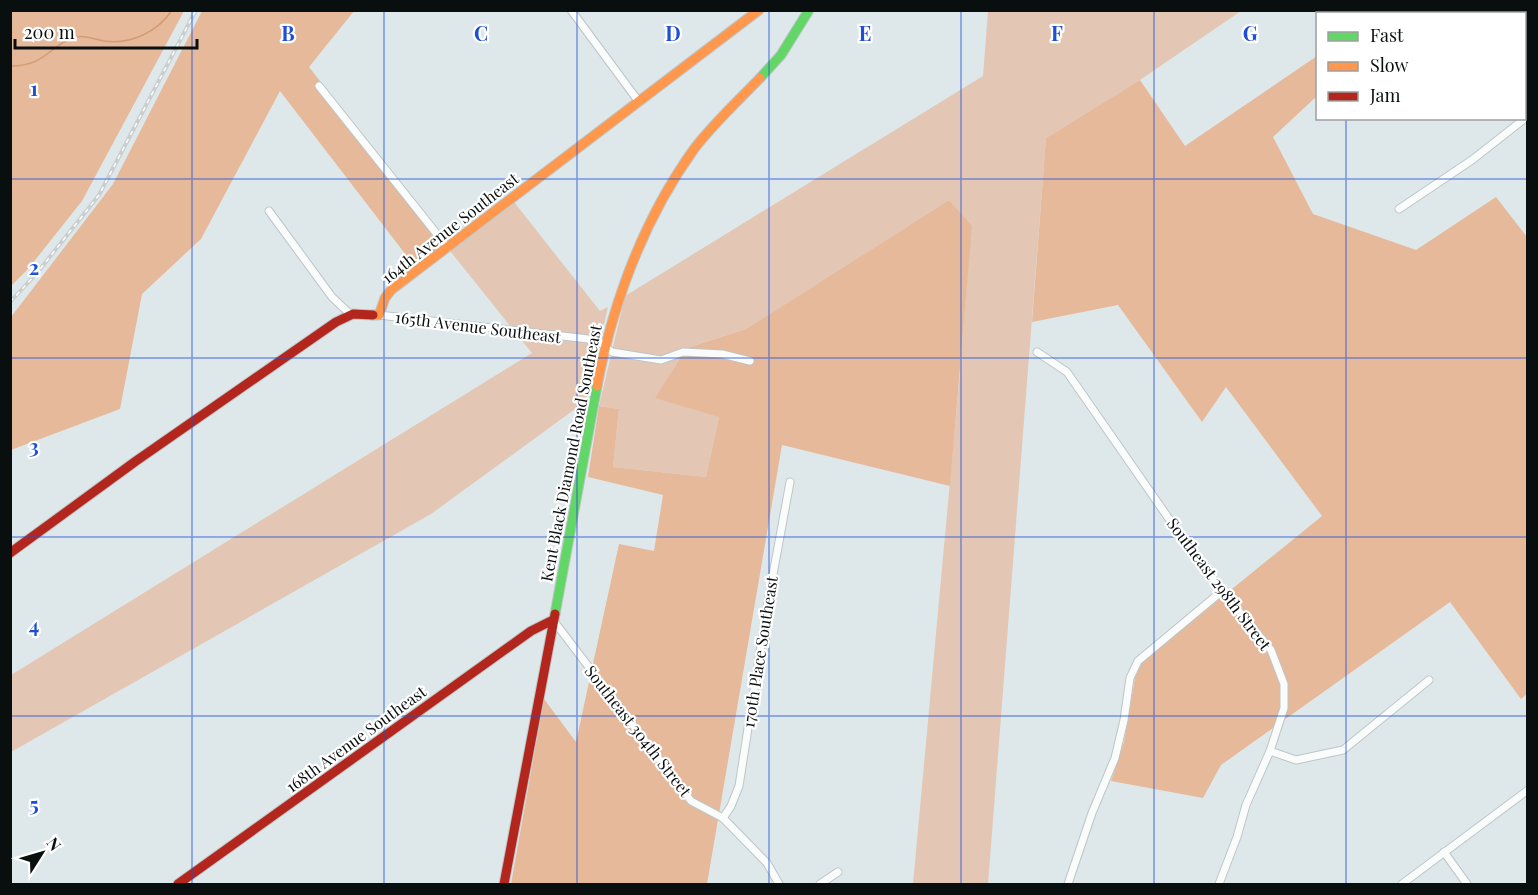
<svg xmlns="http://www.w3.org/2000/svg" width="1538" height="895" viewBox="0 0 1538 895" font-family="'Playfair Display',serif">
<rect width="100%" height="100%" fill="#dee8ea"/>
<g fill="#e3c7b4">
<path d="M 988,11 L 1241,11 L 1140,80 L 1046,138 L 988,884 L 913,884 L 960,372 L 971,226 L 949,200 L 746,329 L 687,348 L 719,417 L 706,477 L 613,467 L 619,409 L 599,406 L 625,296 L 983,76 Z"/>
<path d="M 514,202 L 600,311 L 608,307 L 596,357 L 588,405 L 582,404 L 431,514 L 11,752 L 11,675 L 532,353 L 450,251 Z"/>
</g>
<g fill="#e5b99a">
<path d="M 11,10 L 184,11 L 82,201 L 28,269 L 11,286 Z"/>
<path d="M 202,11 L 354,11 L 309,67 L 448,244 L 416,268 L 280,91 L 201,239 L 142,294 L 120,409 L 11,450 L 11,317 L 113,184 Z"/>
<path d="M 1317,56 L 1317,96 L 1273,137 L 1313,214 L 1416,250 L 1496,197 L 1527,237 L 1527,694 L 1521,699 L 1450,602 L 1221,765 L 1203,798 L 1111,781 L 1124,742 L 1136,672 L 1142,662 L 1322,516 L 1226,387 L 1202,422 L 1118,305 L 1032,322 L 1046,138 L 1140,80 L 1185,146 Z"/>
<path d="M 949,200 L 972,226 L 950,486 L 782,445 L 707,884 L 511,884 L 544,699 L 576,742 L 619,544 L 654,551 L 663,495 L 588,477 L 599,406 L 619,409 L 613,467 L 706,477 L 719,417 L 655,398 L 687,348 L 746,329 Z"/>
</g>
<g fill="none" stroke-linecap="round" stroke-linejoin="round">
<path stroke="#d49c74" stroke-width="1.5" d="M 10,66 C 45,66 46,49 72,38 C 83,34 93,39 104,41 C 130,45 158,32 172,10"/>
<defs>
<g id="street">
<path d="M 571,10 L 639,102"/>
<path d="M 1469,10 L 1471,14"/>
<path d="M 1362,14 L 1366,10"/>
<path d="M 319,86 L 448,248"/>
<path d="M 1524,86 L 1528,91"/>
<path d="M 1399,209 L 1472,160 L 1528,116"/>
<path d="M 269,211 L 332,297 L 350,314"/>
<path d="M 379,315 L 597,340 L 612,352 L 661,360 L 683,352 L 722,354 L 750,361"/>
<path d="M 1037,352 L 1067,372 L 1192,552 L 1222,591 L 1271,650 L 1284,684 L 1284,708 L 1270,751 L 1246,805 L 1237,837 L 1219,884"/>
<path d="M 553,620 L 691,801 L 723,818 L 767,863 L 779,884"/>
<path d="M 1270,751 L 1296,760 L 1343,750 L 1429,680"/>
<path d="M 723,818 L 731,806 L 739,786 L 767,607 L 790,482"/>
<path d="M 1444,852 L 1467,884"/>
<path d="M 820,884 L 838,872"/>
<path d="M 1068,884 L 1092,813 L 1115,758 L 1124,720 L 1130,678 L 1138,661 L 1222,591"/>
<path d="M 1402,884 L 1528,790"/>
</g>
<g id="fast">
<path d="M 760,78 L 781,55 L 809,10"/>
<path d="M 555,614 L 597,386"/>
</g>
<g id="slow">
<path d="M 373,315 L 379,315 L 385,298 L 391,290 L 759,10"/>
<path d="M 597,386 C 613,302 644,219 694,149 C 713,124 738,101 760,78"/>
</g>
<g id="jam">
<path d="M 10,553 L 136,461 L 336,322 L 353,314 L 373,315"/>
<path d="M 178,884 L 531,631 L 553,620"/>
<path d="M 504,884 L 555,614"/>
</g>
</defs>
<use href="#street" stroke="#bec5c6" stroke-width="9"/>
<use href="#fast" stroke="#bec5c6" stroke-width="11"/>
<use href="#slow" stroke="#bec5c6" stroke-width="11"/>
<use href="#jam" stroke="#bec5c6" stroke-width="11"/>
<use href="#street" stroke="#fafcfc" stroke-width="7"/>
<use href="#fast" stroke="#63d668" stroke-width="9"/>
<use href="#slow" stroke="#ff974d" stroke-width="9"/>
<use href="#jam" stroke="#b3261e" stroke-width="9"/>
<defs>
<path id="rail" d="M 10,302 L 37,273 L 99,195 L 196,10"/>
</defs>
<use href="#rail" stroke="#cacece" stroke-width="4"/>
<use href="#rail" stroke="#fff" stroke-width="1.5" stroke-dasharray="4.5" stroke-linecap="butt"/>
</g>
<path fill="none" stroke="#1d4ed8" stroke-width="1.5" stroke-opacity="0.55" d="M 192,10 L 192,884M 384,10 L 384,884M 577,10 L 577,884M 769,10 L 769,884M 961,10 L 961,884M 1154,10 L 1154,884M 1346,10 L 1346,14M 1346,118 L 1346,884M 10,179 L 1528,179M 10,358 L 1528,358M 10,537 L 1528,537M 10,716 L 1528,716"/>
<g text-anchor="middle" stroke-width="4.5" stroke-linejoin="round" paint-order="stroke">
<g font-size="16" fill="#090f0f" stroke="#fff">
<text transform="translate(450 228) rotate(-38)" y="6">164th Avenue Southeast</text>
<text transform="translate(478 327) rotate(7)" y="6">165th Avenue Southeast</text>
<text transform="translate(571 453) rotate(-79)" y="6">Kent Black Diamond Road Southeast</text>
<text transform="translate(1219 584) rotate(53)" y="6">Southeast 298th Street</text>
<text transform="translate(760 652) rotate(-81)" y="6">170th Place Southeast</text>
<text transform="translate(638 731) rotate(52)" y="6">Southeast 304th Street</text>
<text transform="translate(356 739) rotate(-36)" y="6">168th Avenue Southeast</text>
</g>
</g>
<g font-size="20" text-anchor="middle" font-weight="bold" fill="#1d4ed8" stroke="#fff" stroke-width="4.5" stroke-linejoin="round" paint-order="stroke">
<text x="288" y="41">B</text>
<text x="481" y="41">C</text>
<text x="673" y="41">D</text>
<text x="865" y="41">E</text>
<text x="1057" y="41">F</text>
<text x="1250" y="41">G</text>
<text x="34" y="96">1</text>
<text x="34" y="275">2</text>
<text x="34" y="454">3</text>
<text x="34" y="633">4</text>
<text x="34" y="812">5</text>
</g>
<rect width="1538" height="895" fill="none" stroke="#090f0f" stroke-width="24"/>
<rect x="1316" y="12" width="210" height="108" fill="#ffffff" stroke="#9d9f9f" stroke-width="1.5"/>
<rect x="1328" y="32" width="30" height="9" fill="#63d668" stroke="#9d9f9f" stroke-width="1.5"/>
<text x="1370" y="42" font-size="18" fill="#090f0f">Fast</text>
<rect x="1328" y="62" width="30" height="9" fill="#ff974d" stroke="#9d9f9f" stroke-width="1.5"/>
<text x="1370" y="72" font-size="18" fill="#090f0f">Slow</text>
<rect x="1328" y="92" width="30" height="9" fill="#b3261e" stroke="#9d9f9f" stroke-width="1.5"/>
<text x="1370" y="102" font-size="18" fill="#090f0f">Jam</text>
<g transform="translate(42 853) rotate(53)" stroke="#ffffff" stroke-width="4.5" paint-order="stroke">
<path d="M0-4.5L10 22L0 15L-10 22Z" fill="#090f0f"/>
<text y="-9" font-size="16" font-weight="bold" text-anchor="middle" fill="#090f0f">N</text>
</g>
<path d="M15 39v9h182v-9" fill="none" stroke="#090f0f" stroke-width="3"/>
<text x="24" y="39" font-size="18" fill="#090f0f" stroke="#ffffff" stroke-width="4.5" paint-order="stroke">200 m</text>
</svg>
